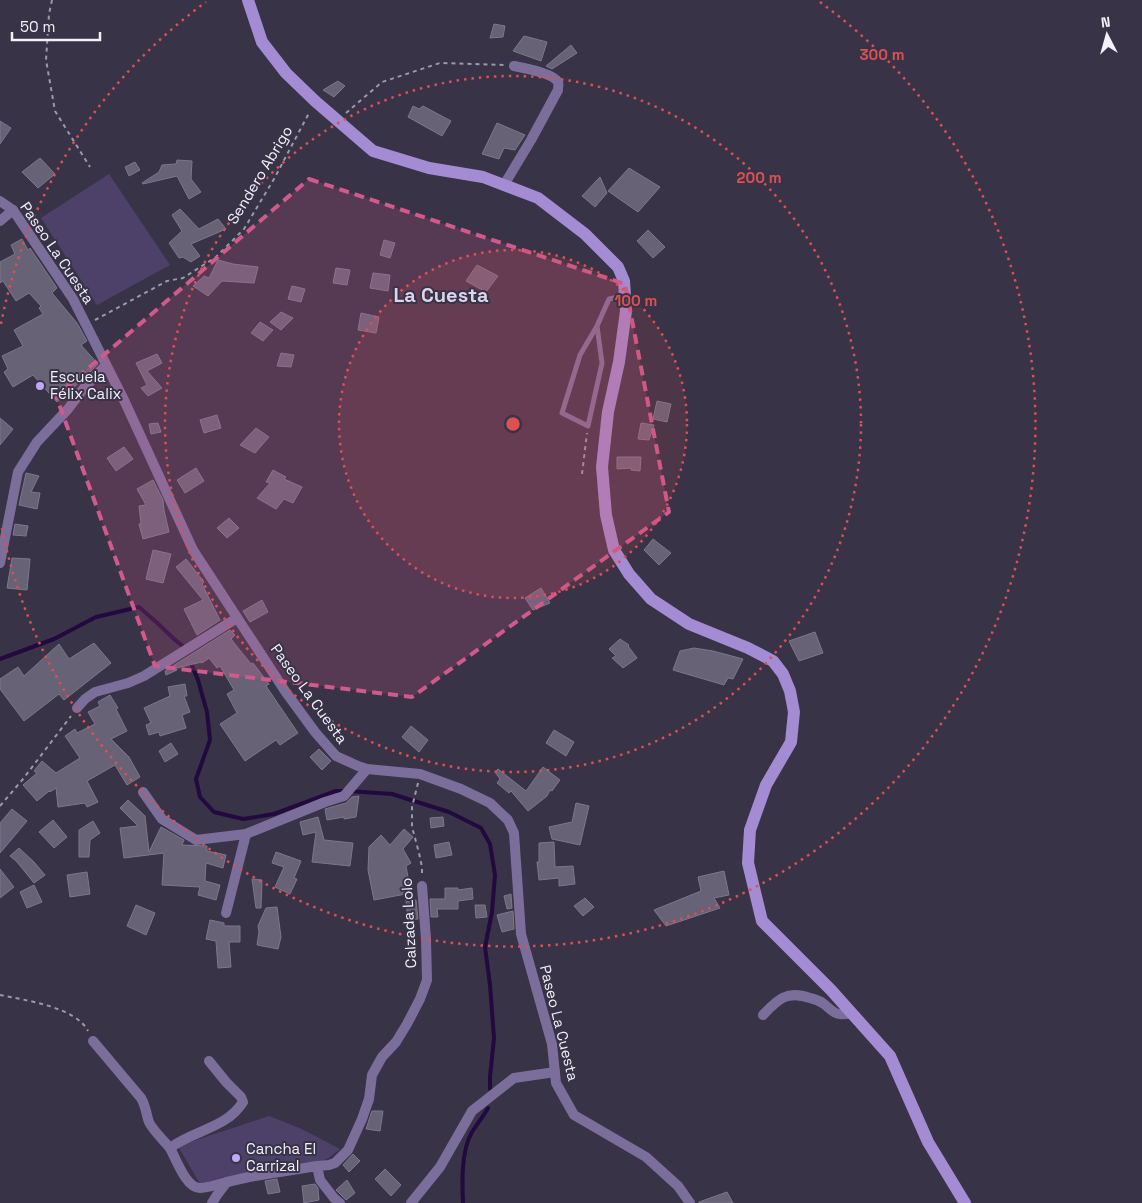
<svg xmlns="http://www.w3.org/2000/svg" width="1142" height="1203" viewBox="0 0 1142 1203" font-family="'Space Grotesk',sans-serif">
<rect width="100%" height="100%" fill="#383346"/>
<g fill="#4e4169">
<path d="M 109,174 L 170,265 L 97,305 L 41,218 Z"/>
<path d="M 269,1116 L 302,1129 L 340,1149 L 330,1157 L 316,1164 L 203,1189 L 178,1146 Z"/>
</g>
<g fill="none" stroke-linecap="round" stroke-linejoin="round">
<g stroke="#220a40" stroke-width="4">
<path d="M 0,659 L 54,639 L 96,617 L 139,607 C 151,617 163,628 174,639 C 178,643 183,645 186,650"/>
<path d="M 190,661 L 198,680 L 207,712 L 210,740 L 196,779 L 200,797 L 214,812 L 243,819 L 274,814 L 336,791 L 349,791 L 392,794 L 449,812 L 481,828 L 490,844 L 495,875 L 492,912 L 485,947 L 490,985 L 494,1038 L 490,1077 L 490,1089"/>
<path d="M 463,1203 C 462,1182 461,1151 472,1132 C 477,1124 483,1117 488,1108"/>
</g>
</g>
<g fill="#686277" stroke="#7d778d">
<path d="M 494,24 L 505,26 L 503,37 L 490,38 Z"/>
<path d="M 524,36 L 547,42 L 541,61 L 513,51 Z"/>
<path d="M 571,45 L 577,53 L 552,69 L 546,66 Z"/>
<path d="M 338,81 L 345,86 L 334,97 L 323,90 Z"/>
<path d="M 413,106 L 419,109 L 423,106 L 451,121 L 442,136 L 408,117 Z"/>
<path d="M 0,121 L 11,128 L 0,144 Z"/>
<path d="M 497,123 L 525,135 L 515,150 L 504,148 L 499,159 L 482,154 Z"/>
<path d="M 40,158 L 55,174 L 38,188 L 22,172 Z"/>
<path d="M 177,160 L 192,161 L 191,179 L 201,192 L 189,199 L 177,176 L 143,184 L 142,183 L 159,172 L 162,165 L 176,164 Z"/>
<path d="M 135,162 L 140,170 L 129,176 L 125,167 Z"/>
<path d="M 629,168 L 660,187 L 638,212 L 608,191 Z"/>
<path d="M 600,177 L 607,193 L 595,207 L 582,196 Z"/>
<path d="M 180,209 L 199,229 L 218,219 L 226,229 L 191,244 L 200,256 L 191,262 L 183,257 L 179,258 L 169,243 L 182,231 L 172,215 Z"/>
<path d="M 648,230 L 665,247 L 653,258 L 637,241 Z"/>
<path d="M 22,239 L 28,250 L 30,248 L 57,288 L 52,293 L 77,323 L 87,341 L 81,345 L 98,364 L 84,378 L 57,402 L 33,375 L 13,387 L 4,372 L 8,369 L 2,356 L 23,346 L 14,330 L 43,314 L 39,308 L 41,306 L 29,293 L 16,301 L 3,281 L 0,283 L 0,262 L 15,254 L 11,245 Z"/>
<path d="M 384,240 L 395,243 L 390,258 L 380,255 Z"/>
<path d="M 218,260 L 233,264 L 258,267 L 254,283 L 222,281 L 208,296 L 193,286 L 204,276 L 209,278 Z"/>
<path d="M 477,265 L 498,276 L 486,292 L 466,281 Z"/>
<path d="M 336,268 L 350,270 L 347,285 L 333,283 Z"/>
<path d="M 373,273 L 390,275 L 388,291 L 370,288 Z"/>
<path d="M 292,286 L 305,289 L 301,302 L 288,299 Z"/>
<path d="M 281,312 L 293,318 L 281,330 L 270,322 Z"/>
<path d="M 361,313 L 379,317 L 376,333 L 358,330 Z"/>
<path d="M 260,322 L 273,330 L 263,341 L 251,333 Z"/>
<path d="M 281,353 L 294,355 L 291,367 L 277,366 Z"/>
<path d="M 157,354 L 162,363 L 147,371 L 162,388 L 148,396 L 141,388 L 147,385 L 136,363 Z"/>
<path d="M 657,401 L 671,404 L 667,422 L 653,419 Z"/>
<path d="M 217,415 L 221,428 L 204,433 L 200,420 Z"/>
<path d="M 0,418 L 13,429 L 0,445 Z"/>
<path d="M 158,423 L 161,432 L 151,434 L 149,424 Z"/>
<path d="M 641,423 L 654,425 L 649,440 L 638,439 Z"/>
<path d="M 256,428 L 269,437 L 255,453 L 240,445 Z"/>
<path d="M 124,447 L 133,459 L 116,471 L 107,458 Z"/>
<path d="M 617,457 L 641,457 L 640,471 L 631,470 L 631,468 L 617,469 Z"/>
<path d="M 196,468 L 204,481 L 185,493 L 177,480 Z"/>
<path d="M 273,470 L 286,477 L 284,479 L 302,487 L 293,503 L 284,499 L 276,509 L 257,498 L 270,483 L 266,482 Z"/>
<path d="M 26,473 L 39,476 L 31,492 L 40,493 L 37,509 L 19,505 Z"/>
<path d="M 153,480 L 163,500 L 164,510 L 169,532 L 143,539 L 139,524 L 141,524 L 139,506 L 146,505 L 137,489 Z"/>
<path d="M 229,518 L 239,528 L 227,538 L 217,528 Z"/>
<path d="M 15,524 L 28,526 L 26,536 L 13,535 Z"/>
<path d="M 653,539 L 671,553 L 659,565 L 644,550 Z"/>
<path d="M 153,550 L 171,554 L 163,583 L 146,579 Z"/>
<path d="M 12,558 L 30,559 L 27,590 L 7,588 Z"/>
<path d="M 186,559 L 204,582 L 202,584 L 220,620 L 197,635 L 184,609 L 203,600 L 176,567 Z"/>
<path d="M 541,588 L 550,603 L 533,610 L 525,598 Z"/>
<path d="M 262,600 L 268,612 L 250,622 L 243,611 Z"/>
<path d="M 230,630 L 235,635 L 231,639 L 251,664 L 253,663 L 269,684 L 266,686 L 298,733 L 280,745 L 276,740 L 245,761 L 220,724 L 237,713 L 227,694 L 234,690 L 220,666 L 217,668 L 209,658 L 202,663 L 202,662 L 176,668 L 177,670 L 166,675 L 165,671 Z"/>
<path d="M 815,632 L 823,653 L 799,661 L 789,641 Z"/>
<path d="M 620,639 L 629,645 L 628,646 L 637,658 L 623,668 L 612,658 L 616,656 L 609,649 Z"/>
<path d="M 94,643 L 111,663 L 64,700 L 59,694 L 24,721 L 0,689 L 0,679 L 18,667 L 24,676 L 59,644 L 69,659 Z"/>
<path d="M 694,648 L 713,651 L 743,659 L 733,679 L 728,678 L 724,685 L 673,670 L 680,651 Z"/>
<path d="M 185,684 L 187,696 L 184,696 L 190,712 L 182,715 L 186,728 L 160,736 L 159,732 L 149,735 L 146,725 L 151,723 L 144,708 L 170,696 L 168,687 Z"/>
<path d="M 110,695 L 118,708 L 116,709 L 127,731 L 111,739 L 129,757 L 140,777 L 127,785 L 115,765 L 87,781 L 98,802 L 87,807 L 85,803 L 58,807 L 56,788 L 50,792 L 49,791 L 37,801 L 23,785 L 37,773 L 34,771 L 42,761 L 56,773 L 80,758 L 65,736 L 75,729 L 77,733 L 95,724 L 88,712 L 100,706 L 98,702 Z"/>
<path d="M 411,726 L 428,740 L 419,752 L 402,737 Z"/>
<path d="M 554,730 L 574,742 L 566,756 L 546,743 Z"/>
<path d="M 171,743 L 178,754 L 165,762 L 159,751 Z"/>
<path d="M 319,749 L 331,761 L 322,770 L 310,757 Z"/>
<path d="M 543,767 L 560,780 L 552,791 L 550,790 L 547,796 L 528,811 L 511,791 L 509,793 L 497,783 L 500,779 L 495,772 L 498,769 L 526,791 Z"/>
<path d="M 359,796 L 356,817 L 344,819 L 344,817 L 327,820 L 325,809 L 346,803 L 352,797 Z"/>
<path d="M 128,800 L 145,816 L 149,852 L 161,827 L 184,840 L 182,845 L 207,846 L 207,851 L 226,855 L 223,868 L 206,863 L 205,881 L 220,885 L 216,900 L 198,895 L 200,887 L 162,885 L 164,853 L 124,858 L 120,828 L 138,826 L 120,808 Z"/>
<path d="M 576,803 L 589,806 L 580,845 L 552,839 L 549,827 L 572,822 Z"/>
<path d="M 12,809 L 27,821 L 0,853 L 0,823 Z"/>
<path d="M 318,817 L 324,840 L 353,843 L 350,866 L 312,862 L 316,832 L 303,835 L 300,822 Z"/>
<path d="M 443,817 L 444,826 L 431,828 L 430,818 Z"/>
<path d="M 53,820 L 67,837 L 54,848 L 39,832 Z"/>
<path d="M 93,821 L 100,833 L 90,840 L 89,857 L 79,857 L 79,830 Z"/>
<path d="M 404,829 L 413,837 L 403,849 L 411,863 L 406,866 L 411,893 L 374,900 L 368,870 L 369,847 L 381,835 L 390,845 Z"/>
<path d="M 449,842 L 452,855 L 436,858 L 434,845 Z"/>
<path d="M 554,842 L 555,867 L 573,866 L 575,884 L 559,886 L 559,878 L 539,880 L 537,862 L 539,862 L 539,843 Z"/>
<path d="M 19,848 L 34,862 L 45,875 L 34,883 L 17,862 L 10,856 Z"/>
<path d="M 276,852 L 301,861 L 294,878 L 297,879 L 290,894 L 275,887 L 284,867 L 272,863 Z"/>
<path d="M 0,869 L 14,887 L 0,898 Z"/>
<path d="M 724,871 L 729,895 L 714,898 L 720,908 L 666,926 L 654,910 L 701,891 L 698,877 Z"/>
<path d="M 87,872 L 90,894 L 70,897 L 67,875 Z"/>
<path d="M 252,879 L 262,880 L 261,908 L 256,908 Z"/>
<path d="M 34,885 L 42,902 L 27,908 L 20,892 Z"/>
<path d="M 445,888 L 458,888 L 458,890 L 472,888 L 473,899 L 458,901 L 458,909 L 437,909 L 438,917 L 431,917 L 430,899 L 445,899 Z"/>
<path d="M 511,894 L 512,908 L 507,909 L 504,896 Z"/>
<path d="M 585,898 L 594,907 L 583,916 L 574,906 Z"/>
<path d="M 406,900 L 416,900 L 418,919 L 408,920 Z"/>
<path d="M 136,905 L 155,913 L 146,935 L 127,926 Z"/>
<path d="M 475,905 L 485,905 L 487,917 L 476,918 Z"/>
<path d="M 277,907 L 281,937 L 278,949 L 257,945 L 259,932 L 258,926 L 266,908 Z"/>
<path d="M 513,911 L 514,929 L 502,932 L 497,915 Z"/>
<path d="M 210,920 L 224,923 L 224,926 L 240,926 L 240,942 L 229,942 L 231,967 L 218,968 L 216,941 L 206,939 Z"/>
<path d="M 372,1111 L 383,1111 L 380,1131 L 366,1129 Z"/>
<path d="M 353,1154 L 360,1161 L 349,1172 L 343,1165 Z"/>
<path d="M 385,1169 L 401,1185 L 391,1196 L 375,1179 Z"/>
<path d="M 277,1179 L 280,1192 L 268,1194 L 265,1181 Z"/>
<path d="M 347,1180 L 355,1193 L 346,1200 L 336,1190 Z"/>
<path d="M 315,1184 L 318,1188 L 319,1200 L 304,1203 L 302,1186 Z"/>
<path d="M 727,1192 L 733,1203 L 699,1203 L 699,1202 Z"/>
</g>
<g fill="none" stroke-linecap="round" stroke-linejoin="round">
<g stroke="#9d99a9" stroke-width="2" stroke-dasharray="4 4" stroke-linecap="butt">
<path d="M 52,0 L 49,14 L 46,60 L 55,111 L 90,167"/>
<path d="M 346,113 L 382,82 L 440,63 L 504,65"/>
<path d="M 95,320 L 167,281 L 183,278 L 216,257 L 244,229 L 274,179 L 309,113"/>
<path d="M 582,474 L 587,433"/>
<path d="M 418,783 L 412,807 L 412,827 L 419,853 L 422,867 L 422,877"/>
<path d="M 0,806 L 23,779 L 71,716"/>
<path d="M 0,995 C 24,1000 76,1007 88,1031"/>
</g>
<path stroke="#7c6e9b" stroke-width="5" d="M 597,326 L 602,363 L 588,426 L 562,413 L 580,355 L 597,326 L 609,299 L 624,296"/>
<g stroke="#7c6e9b" stroke-width="10">
<path d="M 504,185 L 531,140 L 558,90 C 558,87 559,85 558,82 C 553,73 524,68 514,66"/>
<path d="M 0,201 L 13,210 L 73,299 L 124,400 L 193,550 L 285,691 L 315,732 L 336,756 L 358,766 L 367,769 L 420,774 L 461,789 L 490,803 L 508,820 L 514,833 L 521,934 L 552,1044 L 556,1083 L 574,1115 L 646,1157 L 678,1186 L 690,1203"/>
<path d="M 0,221 L 13,210"/>
<path d="M 0,563 L 18,472 L 37,442 L 68,409 L 84,388 L 106,365"/>
<path d="M 77,708 L 85,699 L 95,692 L 128,683 L 144,676 L 237,618"/>
<path d="M 143,792 L 162,819 L 196,840 L 246,834 L 325,802 L 344,796 L 367,769"/>
<path d="M 226,913 L 246,834"/>
<path d="M 763,1015 C 778,999 787,990 810,998 C 815,999 820,1001 824,1004 C 836,1014 836,1016 852,1013"/>
<path d="M 93,1041 L 141,1098 C 146,1106 146,1114 149,1122 C 151,1128 165,1142 170,1148"/>
<path d="M 209,1061 L 226,1082 L 241,1097 L 243,1102 C 226,1129 193,1130 170,1148 C 176,1159 186,1188 200,1188 C 208,1188 220,1184 227,1182"/>
<path d="M 317,1166 L 329,1165 L 335,1163 L 348,1150 L 362,1119 L 369,1099 L 372,1075 L 382,1057 L 396,1042 L 407,1024 L 420,999 L 427,980 L 426,939 L 422,886"/>
<path d="M 212,1203 L 217,1195 L 227,1182 L 249,1177 L 317,1166 L 320,1180 L 334,1198 L 340,1203"/>
<path d="M 411,1203 L 440,1167 L 472,1111 L 514,1078 L 555,1072"/>
</g>
<path stroke="#a38cd3" stroke-width="12" d="M 248,0 L 262,42 L 286,73 L 315,101 L 373,151 L 429,168 L 483,177 L 538,198 L 585,234 L 618,267 L 624,281 L 626,311 L 619,362 L 608,412 L 602,467 L 606,515 L 614,550 L 629,574 L 651,599 L 689,624 L 748,648 L 773,661 L 783,674 L 790,691 L 794,712 L 791,742 L 766,785 L 750,830 L 748,863 L 762,921 L 831,990 L 890,1056 L 928,1142 L 965,1203"/>
</g>
<path fill="#d1598b" fill-opacity="0.2" stroke="#d1598b" stroke-width="4" stroke-dasharray="10 6" stroke-linejoin="round" d="M 309,179 L 625,284 L 669,512 L 412,697 L 155,666 L 56,396 Z"/>
<circle cx="513" cy="424" r="174" fill="#dc5052" fill-opacity=".12"/>
<g fill="none" stroke="#dc5052" stroke-width="2.5" stroke-dasharray="2.5 5">
<circle cx="513" cy="424" r="174"/>
<circle cx="513" cy="424" r="348"/>
<path d="M1 324A522 522 0 0 1 206 2M820 2A522 522 0 1 1 1 524"/>
</g>
<g fill="#c0a8f4" stroke="#383346" stroke-width="2">
<circle cx="40" cy="386" r="5"/>
<circle cx="236" cy="1158" r="5"/>
</g>
<g text-anchor="middle" stroke-width="4" stroke-linejoin="round" paint-order="stroke">
<g font-size="15" fill="#f3f0fc" stroke="#383346">
<text transform="translate(260 175) rotate(-59)" y="5">Sendero Abrigo</text>
<text transform="translate(57 253) rotate(56)" y="5">Paseo La Cuesta</text>
<text transform="translate(309 694) rotate(54)" y="5">Paseo La Cuesta</text>
<text transform="translate(409 923) rotate(-93)" y="5">Calzada Lolo</text>
<text transform="translate(559 1023) rotate(76)" y="5">Paseo La Cuesta</text>
</g>
<g font-size="15" fill="#f3f0fc" stroke="#383346" text-anchor="start">
<text x="50" y="382">Escuela<tspan x="50" dy="17">Félix Calix</tspan></text>
<text x="246" y="1154">Cancha El<tspan x="246" dy="17">Carrizal</tspan></text>
</g>
<g font-size="20" font-weight="bold" fill="#dbd4ec" stroke="#383346">
<text x="441" y="302">La Cuesta</text>
</g>
</g>
<circle cx="513" cy="424" r="8" fill="#dc5052" stroke="#383346" stroke-width="2.5"/>
<g font-size="15" text-anchor="middle" font-weight="bold" fill="#dc5052" stroke="#383346" stroke-width="4" stroke-linejoin="round" paint-order="stroke">
<text x="882" y="60">300 m</text>
<text x="759" y="183">200 m</text>
<text x="636" y="306">100 m</text>
</g>
<g transform="translate(1107 35) rotate(354)" stroke="#383346" stroke-width="4" paint-order="stroke">
<path d="M0-4L9 19L0 12L-9 19Z" fill="#f3f0fc"/>
<text y="-8" font-size="14" font-weight="bold" text-anchor="middle" fill="#f3f0fc">N</text>
</g>
<path d="M12 32v8h88v-8" fill="none" stroke="#f3f0fc" stroke-width="2.5"/>
<text x="20" y="32" font-size="15" fill="#f3f0fc" stroke="#383346" stroke-width="4" paint-order="stroke">50 m</text>
</svg>
